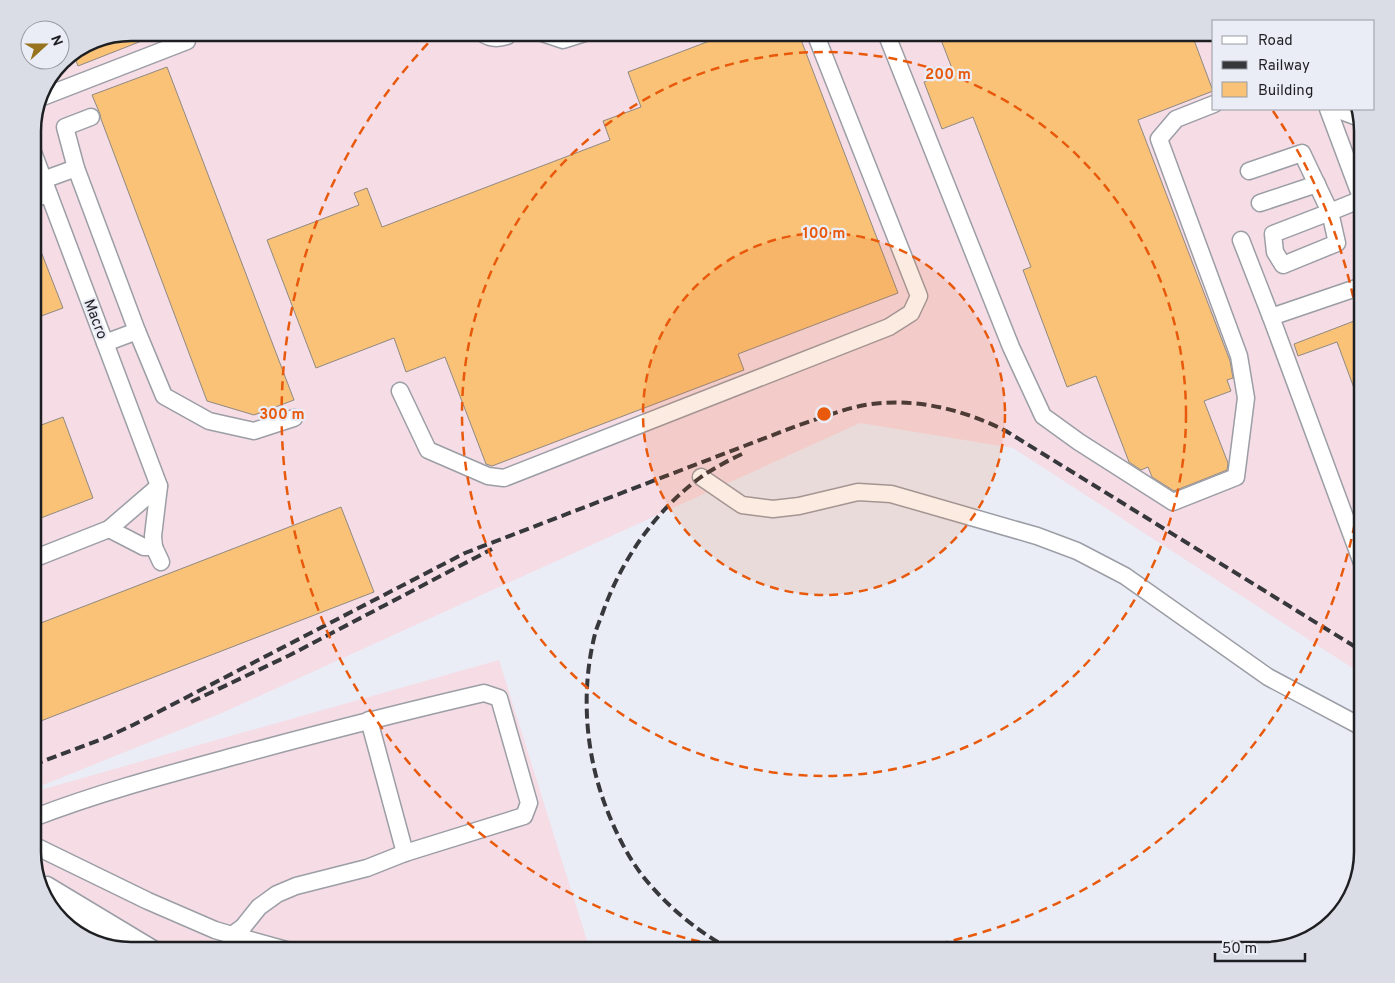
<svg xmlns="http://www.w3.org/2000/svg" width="1395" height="983" viewBox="0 0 1395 983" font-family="Overpass,sans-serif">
<rect width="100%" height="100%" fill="#eaedf6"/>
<g fill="#f5dce5">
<path d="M 131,33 L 1214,33 L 1214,109 L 1357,109 L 1362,131 L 1362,673 L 1354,669 L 1013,448 L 860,423 L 222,713 L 33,789 L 33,125 L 43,87 L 66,57 L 94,40 Z"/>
<path d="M 499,660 L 589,947 L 665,950 L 131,950 L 71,930 L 46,901 L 33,858 L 33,792 Z"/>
</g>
<g fill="#fac277" stroke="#8f8982">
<path d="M 131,32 L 162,33 L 78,66 L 73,53 L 94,40 Z"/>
<path d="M 733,32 L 798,32 L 898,293 L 738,354 L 744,370 L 492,466 L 486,464 L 445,357 L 406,372 L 394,338 L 316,368 L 267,240 L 359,205 L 354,193 L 367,188 L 382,227 L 610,140 L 603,121 L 641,107 L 628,72 Z"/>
<path d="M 938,32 L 1191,32 L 1213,91 L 1138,120 L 1230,361 L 1233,378 L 1227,380 L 1231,391 L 1204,401 L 1228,463 L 1227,470 L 1174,491 L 1152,477 L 1148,467 L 1141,470 L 1129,462 L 1096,376 L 1067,387 L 1023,270 L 1031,267 L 973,117 L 942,129 L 924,82 L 953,71 Z"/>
<path d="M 167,67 L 294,400 L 254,415 L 207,401 L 101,119 L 100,114 L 92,95 Z"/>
<path d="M 33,231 L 63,308 L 33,319 Z"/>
<path d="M 1362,318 L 1362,407 L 1361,407 L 1337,342 L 1298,356 L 1294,344 Z"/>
<path d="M 63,417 L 93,498 L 33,521 L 33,428 Z"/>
<path d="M 341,507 L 374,592 L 33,724 L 33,626 Z"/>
</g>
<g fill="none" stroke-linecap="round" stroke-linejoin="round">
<defs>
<g id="minor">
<path d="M 482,33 C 490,39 498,39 507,36 L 509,33"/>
<path d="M 542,33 L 563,40 L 585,33"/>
<path d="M 886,33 L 1011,347 L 1043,416 L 1079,442 L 1173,502 L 1236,477 L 1246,398 L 1239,356 L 1159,139 L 1176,119 L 1214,104"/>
<path d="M 40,98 L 187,41"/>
<path d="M 1328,109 L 1362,200"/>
<path d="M 1336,109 L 1360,118"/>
<path d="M 33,152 L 159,486 L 153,536 L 154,547 L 144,547 L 109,529"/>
<path d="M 76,168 L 65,127 L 91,117"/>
<path d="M 1249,171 L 1302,153 L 1330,212 L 1362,199"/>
<path d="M 43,180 L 76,168 L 137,331 L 105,343"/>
<path d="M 33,198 L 49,195"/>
<path d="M 1260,203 L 1317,184"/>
<path d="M 1330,212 L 1337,243 L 1283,265 L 1275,252 L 1273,234 Z"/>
<path d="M 1241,240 L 1271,317"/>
<path d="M 1362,286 L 1271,317 L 1362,563"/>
<path d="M 137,331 L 164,396 L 209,421 L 254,431 L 294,418"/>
<path d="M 400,391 L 428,450 L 488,476 L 504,478 L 889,327 L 911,313 L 919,296 L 815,33"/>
<path d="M 701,477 L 742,505 L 773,509 L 799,506 L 858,492 L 891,494 L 1037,536 L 1077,551 L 1125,576 L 1268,677 L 1362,727"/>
<path d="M 154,547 L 161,562"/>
<path d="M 33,559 L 109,529 L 159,486"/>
<path d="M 369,720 L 405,853"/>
<path d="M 33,845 L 148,901 L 215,930 L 232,935 L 243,927 L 259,907 L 277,894 L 296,886 L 367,868 L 405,853 L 524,816 L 529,803 L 499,698 L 484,693 C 402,712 320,733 239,755 C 169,774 100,792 33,818"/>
<path d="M 47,885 L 155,950"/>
<path d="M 45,897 L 131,950"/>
<path d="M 232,935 L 286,950"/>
</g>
</defs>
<use href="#minor" stroke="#9c9ea6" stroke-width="19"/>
<use href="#minor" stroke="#fff" stroke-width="16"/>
<g stroke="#37383c" stroke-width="4" stroke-dasharray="10 5" stroke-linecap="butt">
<path d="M 191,702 L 290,655 L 492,549"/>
<path d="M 33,765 L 105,738 L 133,725 L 465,553 L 799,425 C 821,418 843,409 865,405 C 914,397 962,409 1006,431 L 1362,651"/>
<path d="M 731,950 C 701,933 675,913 652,887 C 630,863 615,832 604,802 C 585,749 581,689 595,634 C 597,626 601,618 604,609 C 623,558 656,510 701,477 C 714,468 729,460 744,453"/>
</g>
</g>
<circle cx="824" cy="414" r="181" fill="#e8590c" fill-opacity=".12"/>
<g fill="none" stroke="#e8590c" stroke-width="2.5" stroke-dasharray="9 6">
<circle cx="824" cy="414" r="181"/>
<circle cx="824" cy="414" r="362"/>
<path d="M1362 480A542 542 0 0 1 904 950M744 950A542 542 0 0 1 437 34M1273 111A542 542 0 0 1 1362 348"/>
</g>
<g text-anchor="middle" stroke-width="4.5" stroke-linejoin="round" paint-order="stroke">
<g font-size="15" fill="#1e1f22" stroke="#eaedf6">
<text transform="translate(96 319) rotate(69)" y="5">Macro</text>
</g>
</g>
<path d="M0 0H1395V983H0ZM131 41H1264A90 90 0 0 1 1354 131V852A90 90 0 0 1 1264 942H131A90 90 0 0 1 41 852V131A90 90 0 0 1 131 41Z" fill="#dadde5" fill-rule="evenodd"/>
<path fill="none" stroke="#1e1f22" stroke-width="2.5" d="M131 41H1264A90 90 0 0 1 1354 131V852A90 90 0 0 1 1264 942H131A90 90 0 0 1 41 852V131A90 90 0 0 1 131 41Z"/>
<circle cx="824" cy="414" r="8" fill="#e8590c" stroke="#eaedf6" stroke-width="2.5"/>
<g font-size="15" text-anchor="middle" font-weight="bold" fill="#e8590c" stroke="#eaedf6" stroke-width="4.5" stroke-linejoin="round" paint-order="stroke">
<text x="948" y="79">200 m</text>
<text x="824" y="238">100 m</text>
<text x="282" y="419">300 m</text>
</g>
<rect x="1212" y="20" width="162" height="90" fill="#eaedf6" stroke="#989ba1"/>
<rect x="1222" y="36" width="25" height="8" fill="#ffffff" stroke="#989ba1"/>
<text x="1258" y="45" font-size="15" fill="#1e1f22">Road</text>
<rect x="1222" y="61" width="25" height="8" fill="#37383c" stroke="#989ba1"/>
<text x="1258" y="70" font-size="15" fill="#1e1f22">Railway</text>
<rect x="1222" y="82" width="25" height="15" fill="#fac277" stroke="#989ba1"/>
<text x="1258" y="95" font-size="15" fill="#1e1f22">Building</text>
<g transform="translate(45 45) rotate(69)"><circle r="24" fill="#eaedf6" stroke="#989ba1"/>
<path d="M0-4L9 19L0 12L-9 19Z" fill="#96731c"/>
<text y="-8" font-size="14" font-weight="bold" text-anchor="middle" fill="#1e1f22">N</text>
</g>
<path d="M1215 953v8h90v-8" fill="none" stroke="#1e1f22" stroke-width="2.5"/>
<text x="1222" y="953" font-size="15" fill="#1e1f22" stroke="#eaedf6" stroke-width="4" paint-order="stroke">50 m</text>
</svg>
